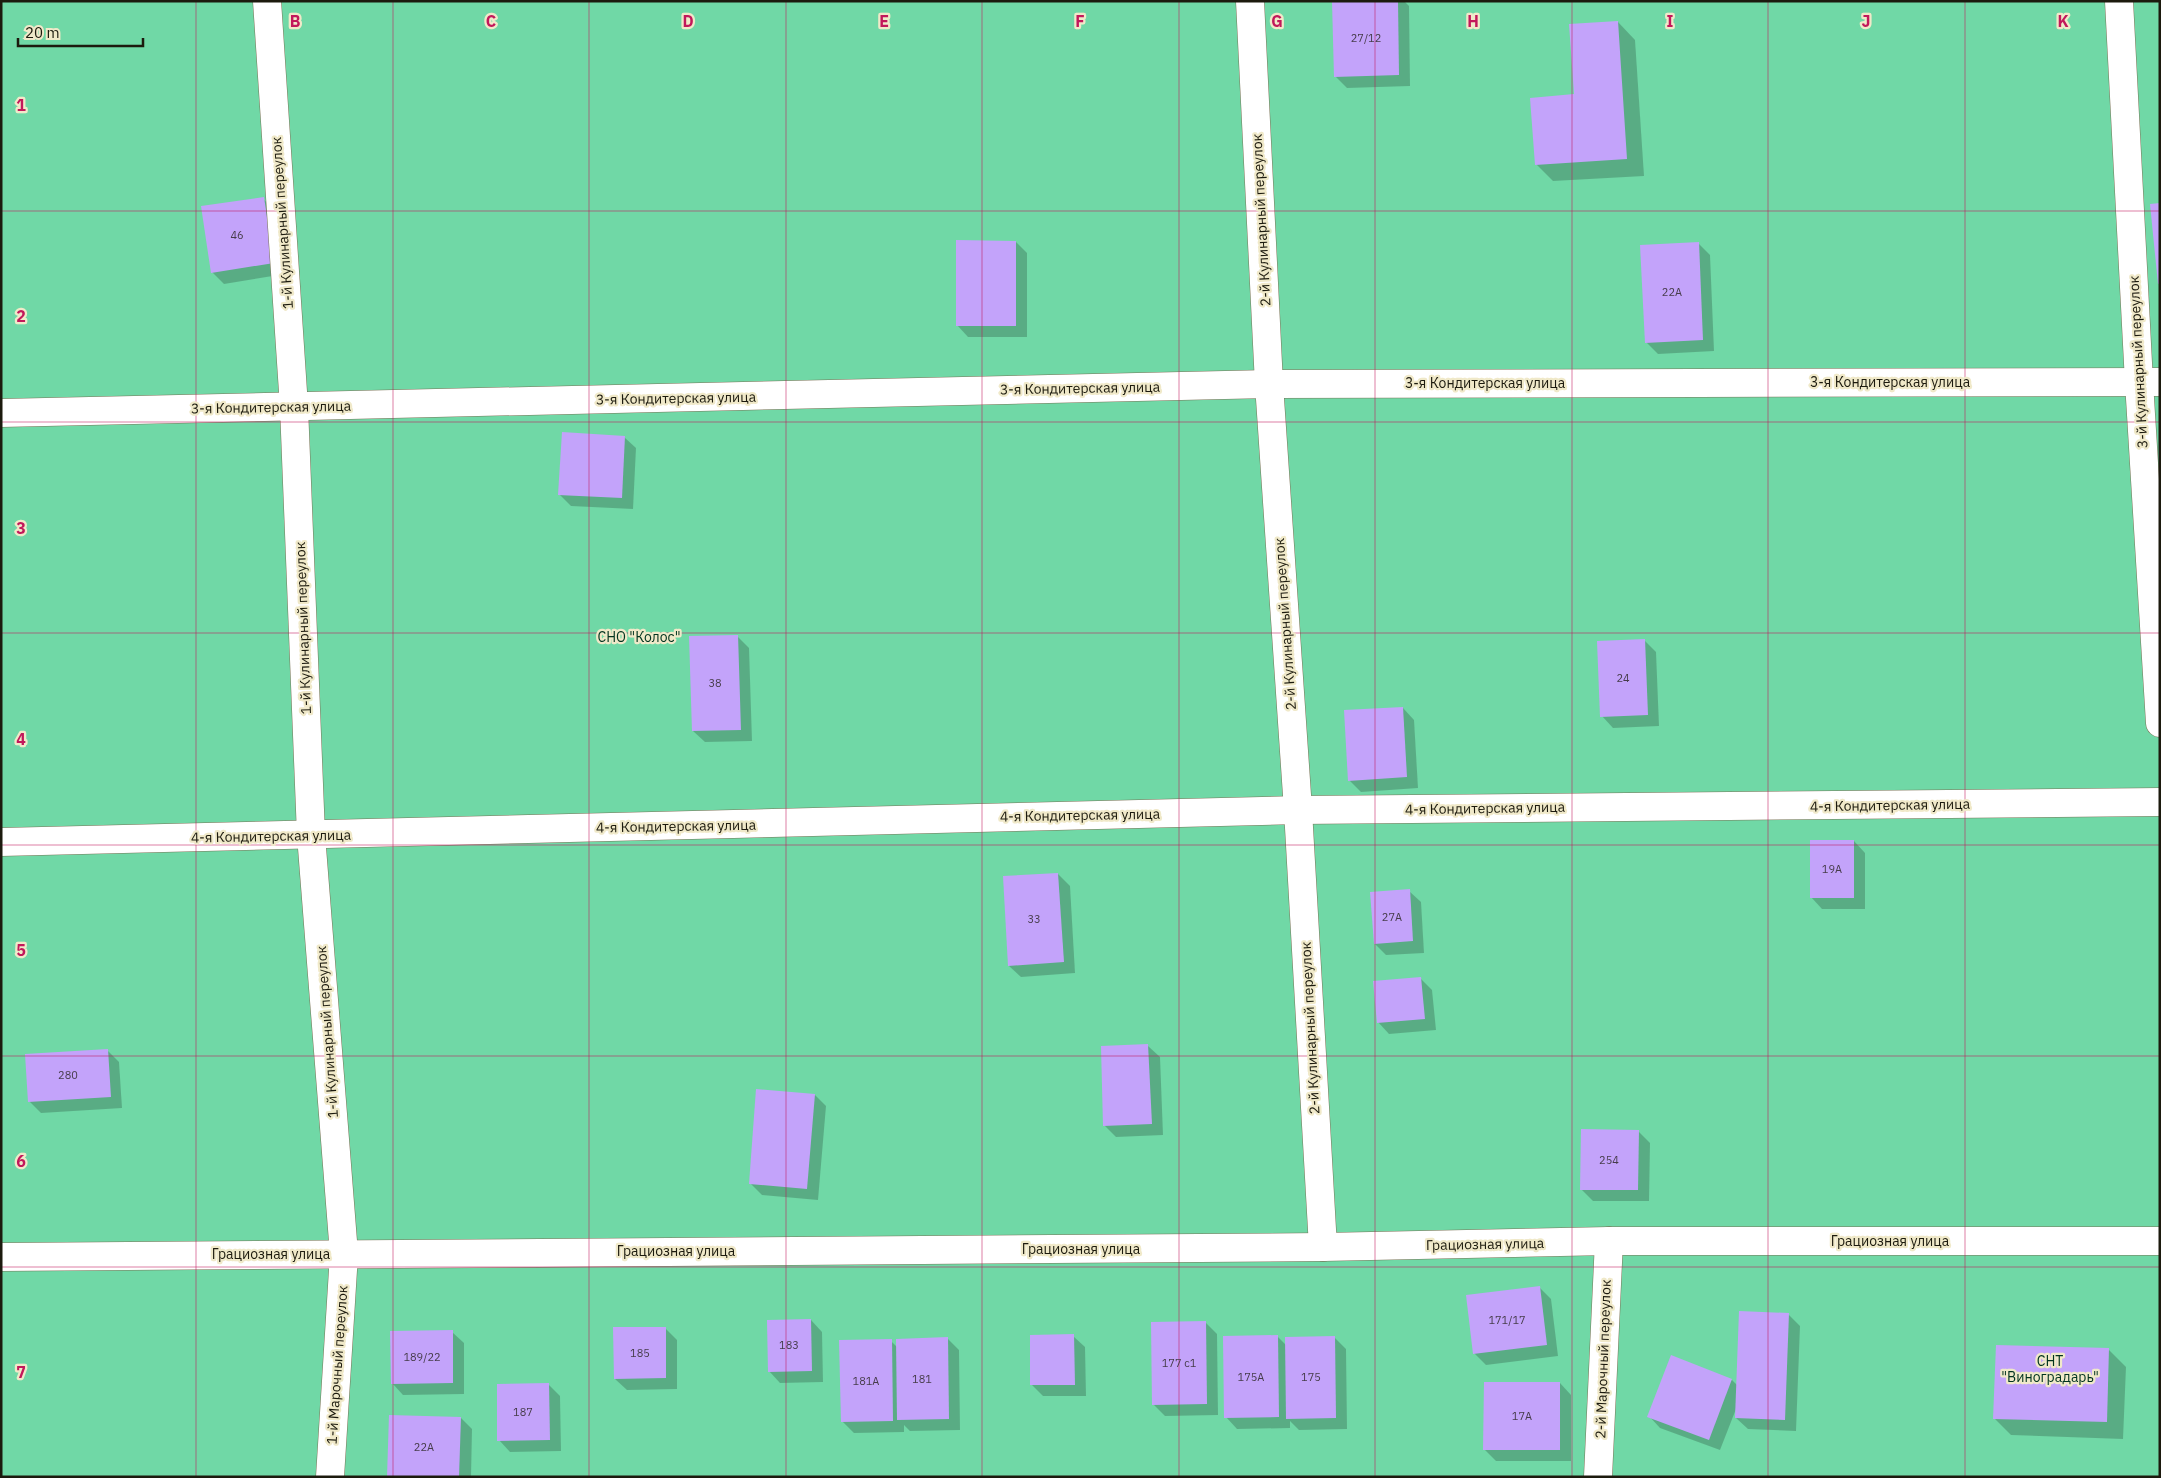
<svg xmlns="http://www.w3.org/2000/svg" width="2161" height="1478" viewBox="0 0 2161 1478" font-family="'IBM Plex Sans',sans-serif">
<rect width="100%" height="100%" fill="#f0e9c9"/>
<rect fill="#70d8a6" x="1" y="1" width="2159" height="1476"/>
<g fill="#0003">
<path d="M 1333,1 L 1404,1 L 1409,6 L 1410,86 L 1347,88 L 1335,76 Z"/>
<path d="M 1618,22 L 1635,40 L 1644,176 L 1553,181 L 1536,164 Z"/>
<path d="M 263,199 L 275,210 L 285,274 L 224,284 L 212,272 Z"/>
<path d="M 1016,242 L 1027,253 L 1027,337 L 968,337 L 957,325 Z"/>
<path d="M 1698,243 L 1710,255 L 1714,351 L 1658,354 L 1646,342 Z"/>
<path d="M 624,437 L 636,448 L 633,509 L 571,506 L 559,494 Z"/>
<path d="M 737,636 L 749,648 L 752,741 L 705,742 L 693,731 Z"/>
<path d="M 1644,640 L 1656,652 L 1659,726 L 1613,728 L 1602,716 Z"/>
<path d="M 1403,708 L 1414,720 L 1418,788 L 1361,792 L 1349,780 Z"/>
<path d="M 1854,841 L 1865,853 L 1865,909 L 1822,909 L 1811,897 Z"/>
<path d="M 1058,874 L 1070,886 L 1075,973 L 1021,977 L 1009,966 Z"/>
<path d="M 1409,891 L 1421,902 L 1424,953 L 1386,955 L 1375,944 Z"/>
<path d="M 1421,979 L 1432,990 L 1436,1030 L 1389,1034 L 1378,1022 Z"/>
<path d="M 1148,1046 L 1160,1057 L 1163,1135 L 1116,1137 L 1104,1125 Z"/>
<path d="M 107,1050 L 119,1062 L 122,1108 L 41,1113 L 29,1101 Z"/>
<path d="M 815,1095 L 826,1106 L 818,1200 L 762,1195 L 750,1183 Z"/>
<path d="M 1638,1131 L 1650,1143 L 1649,1201 L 1593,1201 L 1581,1189 Z"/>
<path d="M 1539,1287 L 1551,1299 L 1558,1356 L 1486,1365 L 1474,1353 Z"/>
<path d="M 1788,1314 L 1800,1326 L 1796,1431 L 1748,1429 L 1736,1418 L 1736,1409 L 1720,1450 L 1660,1428 L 1649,1416 L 1732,1380 L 1738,1386 Z"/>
<path d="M 811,1320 L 822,1332 L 823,1382 L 780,1383 L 769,1371 Z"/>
<path d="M 1205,1322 L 1217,1334 L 1218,1415 L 1165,1416 L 1153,1404 Z"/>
<path d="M 665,1328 L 677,1340 L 677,1389 L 627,1390 L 615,1379 Z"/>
<path d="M 452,1332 L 464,1343 L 464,1394 L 403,1395 L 392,1383 Z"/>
<path d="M 1073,1336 L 1085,1347 L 1086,1396 L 1043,1396 L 1032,1385 Z"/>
<path d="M 1277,1336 L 1286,1345 L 1335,1338 L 1346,1349 L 1347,1429 L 1299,1430 L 1290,1421 L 1290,1428 L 1237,1429 L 1226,1417 Z"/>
<path d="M 948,1339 L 959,1350 L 960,1430 L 910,1431 L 904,1425 L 904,1432 L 854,1433 L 842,1421 L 891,1341 L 897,1347 Z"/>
<path d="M 2109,1350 L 2126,1367 L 2123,1439 L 2011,1435 L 1994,1418 Z"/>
<path d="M 1560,1383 L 1571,1395 L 1571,1461 L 1496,1461 L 1484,1449 Z"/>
<path d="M 548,1384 L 560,1396 L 561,1451 L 510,1452 L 499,1440 Z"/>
<path d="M 461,1418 L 472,1429 L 471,1477 L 389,1477 Z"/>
</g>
<g fill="#c3a3fa">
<path d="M 1332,1 L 1398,1 L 1399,75 L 1334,77 Z"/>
<path d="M 1618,21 L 1627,159 L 1535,165 L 1530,98 L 1574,94 L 1569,24 Z"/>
<path d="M 264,197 L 274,263 L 211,273 L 201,206 Z"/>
<path d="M 2160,203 L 2160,283 L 2158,284 L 2150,204 Z"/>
<path d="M 956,240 L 1016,241 L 1016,326 L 956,326 Z"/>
<path d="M 1699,242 L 1703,340 L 1645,343 L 1640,245 Z"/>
<path d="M 562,432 L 625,436 L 622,498 L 558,495 Z"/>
<path d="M 738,635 L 741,730 L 692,731 L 689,636 Z"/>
<path d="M 1645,639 L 1648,715 L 1600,717 L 1597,641 Z"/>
<path d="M 1403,707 L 1407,777 L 1348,781 L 1344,710 Z"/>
<rect x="1810" y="840" width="44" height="58"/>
<path d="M 1058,873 L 1064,962 L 1008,966 L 1003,876 Z"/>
<path d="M 1410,889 L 1413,941 L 1374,944 L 1370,892 Z"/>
<path d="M 1421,977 L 1425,1019 L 1377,1023 L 1373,981 Z"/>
<path d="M 1148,1044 L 1152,1124 L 1103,1126 L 1101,1046 Z"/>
<path d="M 108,1049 L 111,1097 L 28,1102 L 25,1054 Z"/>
<path d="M 756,1089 L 815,1094 L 807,1189 L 749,1184 Z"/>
<path d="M 1581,1129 L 1639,1130 L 1638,1190 L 1580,1190 Z"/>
<path d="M 1540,1286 L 1547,1345 L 1473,1354 L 1466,1295 Z"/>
<path d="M 1739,1311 L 1789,1313 L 1785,1420 L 1735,1418 Z"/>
<path d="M 811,1319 L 812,1371 L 768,1372 L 767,1320 Z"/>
<path d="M 1206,1321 L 1207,1404 L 1152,1405 L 1151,1322 Z"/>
<path d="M 613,1327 L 666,1327 L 666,1378 L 614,1379 Z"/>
<path d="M 453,1330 L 453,1383 L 391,1384 L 390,1331 Z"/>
<path d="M 1074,1334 L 1075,1385 L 1030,1385 L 1030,1335 Z"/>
<path d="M 1278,1335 L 1279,1417 L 1224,1418 L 1223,1336 Z"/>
<path d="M 1335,1336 L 1336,1418 L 1286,1419 L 1285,1337 Z"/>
<path d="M 948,1337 L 949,1419 L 897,1420 L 896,1339 Z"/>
<path d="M 892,1339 L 893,1421 L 841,1422 L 839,1340 Z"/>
<path d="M 1996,1345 L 2109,1348 L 2107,1422 L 1993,1419 Z"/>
<path d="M 1671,1355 L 1732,1379 L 1709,1440 L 1647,1417 Z"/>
<path d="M 1484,1382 L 1560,1382 L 1560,1450 L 1483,1450 Z"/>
<path d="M 549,1383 L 550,1440 L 497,1441 L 497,1384 Z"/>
<path d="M 389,1415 L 461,1417 L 459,1477 L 387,1477 Z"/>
</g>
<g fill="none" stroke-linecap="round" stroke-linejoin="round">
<defs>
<g id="minor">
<path d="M 267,1 L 294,407 L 311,835 L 344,1254 L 330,1477"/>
<path d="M 1250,1 L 1269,384 L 1298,810 L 1323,1247"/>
<path d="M 2119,1 L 2139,382 L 2160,723"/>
<path d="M 1,413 L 1269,384 L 2160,382"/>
<path d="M 1,842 L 1298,810 L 2160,802"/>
<path d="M 1,1257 L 1323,1247 L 1609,1241 L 2160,1241"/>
<path d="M 1598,1477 L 1609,1241"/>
</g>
</defs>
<use href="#minor" stroke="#797356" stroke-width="29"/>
<use href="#minor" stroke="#fff" stroke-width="28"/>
</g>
<path fill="none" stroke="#c2185b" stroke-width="1" stroke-opacity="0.55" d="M 196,1 L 196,1477M 393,1 L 393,1477M 589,1 L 589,1477M 786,1 L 786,1477M 982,1 L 982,1477M 1179,1 L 1179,1477M 1375,1 L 1375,1477M 1572,1 L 1572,1477M 1768,1 L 1768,1477M 1965,1 L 1965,1477M 1,211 L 2160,211M 1,422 L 2160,422M 1,633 L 2160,633M 1,845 L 2160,845M 1,1056 L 2160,1056M 1,1267 L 2160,1267"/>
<g text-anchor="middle" stroke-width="4.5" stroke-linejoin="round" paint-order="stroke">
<g font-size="11" fill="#463c49">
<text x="1366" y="42">27/12</text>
<text x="237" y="239">46</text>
<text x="1672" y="296">22А</text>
<text x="1623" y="682">24</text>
<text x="715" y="687">38</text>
<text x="1832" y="873">19А</text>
<text x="1392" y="921">27А</text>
<text x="1034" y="923">33</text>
<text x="68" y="1079">280</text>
<text x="1609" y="1164">254</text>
<text x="1507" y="1324">171/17</text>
<text x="789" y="1349">183</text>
<text x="640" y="1357">185</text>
<text x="422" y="1361">189/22</text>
<text x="1179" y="1367">177 с1</text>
<text x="1251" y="1381">175А</text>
<text x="1311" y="1381">175</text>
<text x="922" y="1383">181</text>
<text x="866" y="1385">181А</text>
<text x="523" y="1416">187</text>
<text x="1522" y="1420">17А</text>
<text x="424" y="1451">22А</text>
</g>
<g font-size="14" fill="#1c1a0e" stroke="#f0e9c9">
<text transform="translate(1261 220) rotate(-93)" y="5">2-й Кулинарный переулок</text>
<text transform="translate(282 223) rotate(-94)" y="5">1-й Кулинарный переулок</text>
<text transform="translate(2138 362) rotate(-93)" y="5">3-й Кулинарный переулок</text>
<text x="1890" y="387">3-я Кондитерская улица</text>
<text x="1485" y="388">3-я Кондитерская улица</text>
<text transform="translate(1080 388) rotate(-1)" y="5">3-я Кондитерская улица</text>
<text transform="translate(676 398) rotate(-1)" y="5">3-я Кондитерская улица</text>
<text transform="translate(271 407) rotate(-1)" y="5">3-я Кондитерская улица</text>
<text transform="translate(1285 624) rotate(-94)" y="5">2-й Кулинарный переулок</text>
<text transform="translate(303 628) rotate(-92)" y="5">1-й Кулинарный переулок</text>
<text transform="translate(1890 805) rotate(-1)" y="5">4-я Кондитерская улица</text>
<text transform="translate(1485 808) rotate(-1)" y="5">4-я Кондитерская улица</text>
<text transform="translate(1080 815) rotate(-1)" y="5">4-я Кондитерская улица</text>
<text transform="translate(676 826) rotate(-1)" y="5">4-я Кондитерская улица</text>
<text transform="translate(271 836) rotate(-1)" y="5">4-я Кондитерская улица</text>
<text transform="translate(1310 1028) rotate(-93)" y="5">2-й Кулинарный переулок</text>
<text transform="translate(327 1032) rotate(-94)" y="5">1-й Кулинарный переулок</text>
<text x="1890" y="1246">Грациозная улица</text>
<text transform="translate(1485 1244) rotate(-1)" y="5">Грациозная улица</text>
<text x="1081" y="1254">Грациозная улица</text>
<text x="676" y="1256">Грациозная улица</text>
<text x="271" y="1259">Грациозная улица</text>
<text transform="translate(1603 1359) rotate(-88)" y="5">2-й Марочный переулок</text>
<text transform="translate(337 1365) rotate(-86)" y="5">1-й Марочный переулок</text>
</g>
<g font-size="14" fill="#01331f" stroke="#f0e9c9">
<text x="639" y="642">СНО "Колос"</text>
<text x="2050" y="1366">СНТ<tspan x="2050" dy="16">"Виноградарь"</tspan></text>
</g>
</g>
<g font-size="16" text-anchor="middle" font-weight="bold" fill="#c2185b" stroke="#f0e9c9" stroke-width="4.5" stroke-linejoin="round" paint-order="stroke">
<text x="295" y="27">B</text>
<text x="491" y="27">C</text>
<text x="688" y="27">D</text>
<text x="884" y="27">E</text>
<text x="1080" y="27">F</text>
<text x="1277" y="27">G</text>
<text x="1473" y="27">H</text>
<text x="1670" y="27">I</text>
<text x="1866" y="27">J</text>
<text x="2063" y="27">K</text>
<text x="21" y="111">1</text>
<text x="21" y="322">2</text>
<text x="21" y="534">3</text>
<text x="21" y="745">4</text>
<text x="21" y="956">5</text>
<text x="21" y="1167">6</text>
<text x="21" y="1378">7</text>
</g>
<rect width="2161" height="1478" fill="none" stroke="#1c1a0e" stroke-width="5"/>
<path d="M18 38v8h125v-8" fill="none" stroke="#1c1a0e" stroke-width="2.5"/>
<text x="25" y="38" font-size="15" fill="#1c1a0e" stroke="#f0e9c9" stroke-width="4" paint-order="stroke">20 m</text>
</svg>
